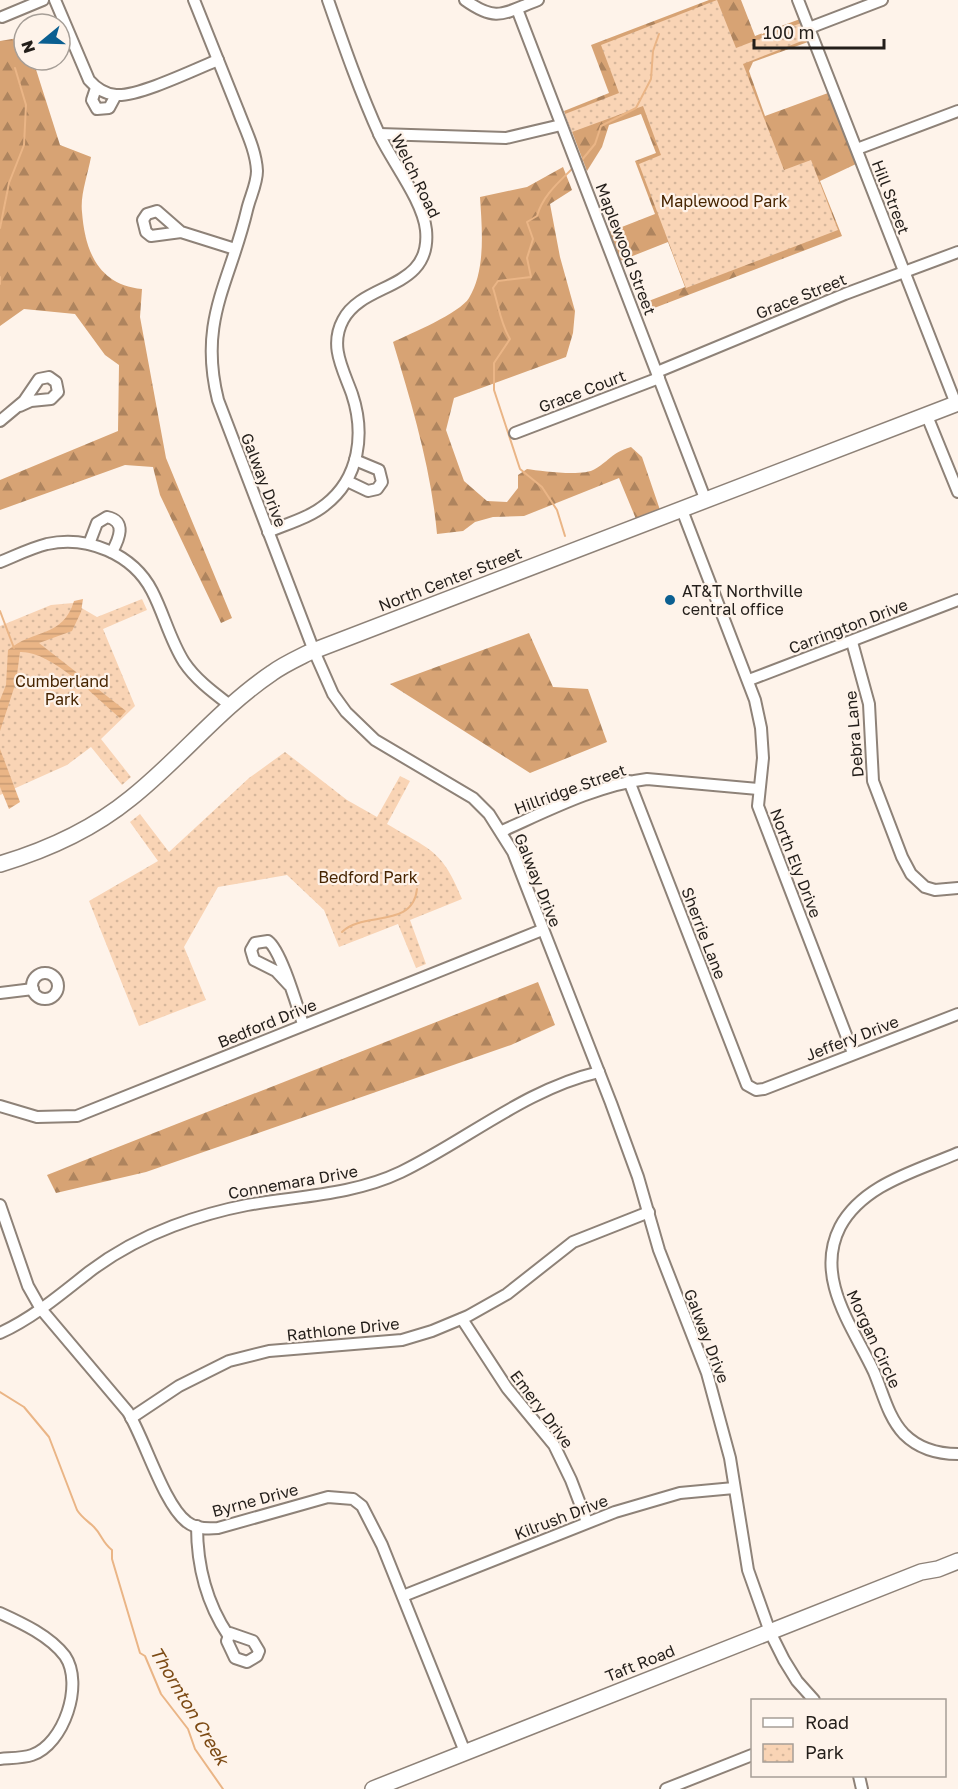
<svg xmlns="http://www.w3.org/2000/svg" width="958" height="1789" viewBox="0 0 958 1789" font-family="'Golos Text',sans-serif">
<defs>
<pattern id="forest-firs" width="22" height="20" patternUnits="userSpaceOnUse" patternTransform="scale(1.5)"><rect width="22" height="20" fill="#d7a374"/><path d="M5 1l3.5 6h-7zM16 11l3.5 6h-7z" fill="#ae845e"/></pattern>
<pattern id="park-dots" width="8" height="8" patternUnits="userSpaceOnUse" patternTransform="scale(1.5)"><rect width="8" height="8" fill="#f9d4b5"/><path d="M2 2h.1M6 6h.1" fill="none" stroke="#d5b69b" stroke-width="1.8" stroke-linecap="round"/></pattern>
<pattern id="water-rules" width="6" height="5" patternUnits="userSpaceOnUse" patternTransform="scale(1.5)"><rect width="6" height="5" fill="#eab586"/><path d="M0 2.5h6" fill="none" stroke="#c89b73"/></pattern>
</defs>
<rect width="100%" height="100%" fill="#fef3ea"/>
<g fill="url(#forest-firs)">
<path d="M 709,0 L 741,0 L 755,36 L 800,19 L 808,42 L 753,62 L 749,71 L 765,116 L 828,93 L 856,164 L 820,181 L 842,236 L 649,310 L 646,302 L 685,287 L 668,242 L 620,261 L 609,232 L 655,214 L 635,161 L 656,153 L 641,114 L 609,125 L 602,147 L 587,171 L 564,111 L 609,93 L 591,45 Z"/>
<path d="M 24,37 L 24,60 L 33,60 L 60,145 L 91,157 C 88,174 80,195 82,212 C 85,252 99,285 142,289 L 140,317 L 166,458 L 232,618 L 221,623 L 160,495 L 153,467 L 125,465 L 0,510 L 0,480 L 118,431 L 119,365 L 105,355 L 75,314 L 24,309 L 0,326 L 0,41 Z"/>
<path d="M 563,167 L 572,190 L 550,204 L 560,257 L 575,311 L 573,333 L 566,357 L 454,398 L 446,430 L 464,481 L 487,501 L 507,502 L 518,488 L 518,475 L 527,469 C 541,471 583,477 595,469 C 612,459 609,454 631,447 L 642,457 L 660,510 L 636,519 L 619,478 L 524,516 L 493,517 L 475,522 L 463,531 L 437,534 C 431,468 412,405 393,342 C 410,334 460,313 469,298 C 486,270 482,229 480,197 L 527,187 Z"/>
<path d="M 529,633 L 553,687 L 588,689 L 607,742 L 530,773 L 390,684 Z"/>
<path d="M 538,982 L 555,1025 L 511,1045 L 146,1172 L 56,1193 L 47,1175 Z"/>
</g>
<g fill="url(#park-dots)">
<path d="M 717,0 L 736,48 L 801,23 L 807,39 L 743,64 L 784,170 L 811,160 L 838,230 L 686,288 L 639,164 L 661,155 L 643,106 L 572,132 L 565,114 L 619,93 L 601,45 Z"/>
<path d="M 142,599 L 147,610 L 103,629 L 135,706 L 101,739 L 131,777 L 122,785 L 91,747 L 67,765 L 0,795 L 0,626 L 51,605 L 73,603 L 97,617 Z"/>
<path d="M 285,752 L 347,800 L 377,817 L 400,776 L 410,781 L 387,824 C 430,850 442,849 462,899 L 410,920 L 426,964 L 416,968 L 398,924 L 339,947 L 324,910 L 287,875 L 218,887 L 184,947 L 206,1000 L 139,1026 L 89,901 L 158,861 L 130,822 L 140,814 L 169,852 L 249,778 Z"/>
</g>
<g fill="url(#water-rules)">
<path d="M 83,599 L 81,612 L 72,631 L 39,643 L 126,711 L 120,718 C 95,697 52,651 20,652 L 16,682 L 0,731 L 0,700 L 6,685 L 8,650 C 33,629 63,638 74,601 Z"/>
<path d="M 0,749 L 20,802 L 9,809 L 0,787 Z"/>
</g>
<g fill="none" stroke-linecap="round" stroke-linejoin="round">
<g stroke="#eab586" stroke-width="2">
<path d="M 581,161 L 595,144 L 601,126 L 636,108 L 651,79 L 653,51 L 659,34"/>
<path d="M 0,228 L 9,183 L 24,145 L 26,105 L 15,68"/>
<path d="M 0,277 L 0,284"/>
<path d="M 565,536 L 557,510 L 542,487 L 520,469 L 494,390 L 494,363 L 510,339 C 500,322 499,307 493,288 L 498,281 L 531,277 L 527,258 L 533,239 L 527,222 L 537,216 C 543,195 559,182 574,167"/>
<path d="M 0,611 L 14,648"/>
<path d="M 342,932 C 363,911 413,929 417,889"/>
<path d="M 0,1392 L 24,1407 L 49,1437 L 77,1510 C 82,1518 88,1521 94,1527 C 102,1535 102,1542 112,1550 L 112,1559 L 140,1653 L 145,1656 L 161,1694 L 188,1729 L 195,1749 L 223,1789"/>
</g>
<defs>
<g id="street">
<path d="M 55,0 L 89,80 C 96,88 104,94 116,95 C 138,97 196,69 218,60"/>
<path d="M 194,0 C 209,37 223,73 238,110 C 245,129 256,150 257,171 C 257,184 250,197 247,210 C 230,283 198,320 218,400 L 314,651 L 333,694 L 346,712 L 375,740 L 473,798 L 489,814 L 513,852 L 611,1103 L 638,1177 L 659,1250 L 707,1373 L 730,1458 L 748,1570 L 770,1632 L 784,1660 L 797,1681 L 814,1700"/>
<path d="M 465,0 C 497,23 504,13 538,0"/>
<path d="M 798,0 L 956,404"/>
<path d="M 517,9 L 706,501"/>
<path d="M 2,17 L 43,0"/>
<path d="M 809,28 L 882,0"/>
<path d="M 96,88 L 92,100 L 97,109 L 109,108 L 116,95"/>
<path d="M 379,134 L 506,138 L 561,125"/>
<path d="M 857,149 L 958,111"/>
<path d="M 181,232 L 151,236 L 146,232 L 143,220 L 147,214 L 157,211 L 181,232 L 235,249"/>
<path d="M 657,372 L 845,294 L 958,252"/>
<path d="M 927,416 L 958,492"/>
<path d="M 0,421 L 24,401 L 39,379 L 49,377 L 56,382 L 58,392 L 51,399 L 31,401 L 20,406"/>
<path d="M 515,433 L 659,378"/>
<path d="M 347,481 L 368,491 L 377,489 L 382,482 L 379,470 L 355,460"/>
<path d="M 682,510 L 755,700 L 761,728 L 763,758 L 758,806 L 853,1053"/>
<path d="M 268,532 C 286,524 309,518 325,505 C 360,478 365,433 352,394 C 343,369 329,346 343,320 C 363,281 432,291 426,230 C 423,201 393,163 380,136 C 360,92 344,46 328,0"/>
<path d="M 89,544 L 97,523 L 107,517 C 127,521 119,539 112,552"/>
<path d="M 0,562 C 15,556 31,548 47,544 C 87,535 133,554 152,591 C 164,614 170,640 184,662 C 196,680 214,693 231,706"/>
<path d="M 852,642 L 869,704 L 873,781 L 902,857 L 911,874 L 925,887 L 935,890 L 958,888"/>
<path d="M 749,680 L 958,600"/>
<path d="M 629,781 L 747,1085 L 756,1090 L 764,1089 L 958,1014"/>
<path d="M 502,831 C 547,811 597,785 647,779 L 758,789"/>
<circle cx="45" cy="986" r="13"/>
<path d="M 289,985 L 276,971 L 254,960 L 251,950 L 255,943 L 268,941 C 281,950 297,1006 303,1024"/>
<path d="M 0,993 L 33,989"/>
<path d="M 0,1106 L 37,1117 L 77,1116 L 542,930"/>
<path d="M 958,1153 C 917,1171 863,1184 840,1227 C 814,1278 853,1327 874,1372 C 883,1393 888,1417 904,1434 C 919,1449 937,1454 958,1454"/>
<path d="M 0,1205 L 28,1286 L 41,1309 L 128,1412 C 145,1440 164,1505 187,1522 C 196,1529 207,1529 218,1528 L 328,1497 L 353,1499 L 362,1506 L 382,1545 L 465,1752"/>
<path d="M 462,1319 L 507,1388 L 554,1445 L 571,1480 L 587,1522"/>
<path d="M 0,1333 C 33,1318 61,1294 89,1272 C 114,1253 144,1237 173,1226 C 197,1217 221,1210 247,1205 C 298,1196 353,1195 401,1172 C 467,1140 526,1089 599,1072"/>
<path d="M 131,1418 L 179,1386 L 229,1361 L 269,1351 L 402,1340 L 432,1331 L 468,1316 L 507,1294 L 573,1242 L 649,1212"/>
<path d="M 197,1526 C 197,1566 206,1602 228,1635"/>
<path d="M 403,1596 L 615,1512 L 680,1493 L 734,1488"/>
<path d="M 0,1613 C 22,1623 50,1636 65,1656 C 84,1684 64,1744 32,1755 C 23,1758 10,1758 0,1759"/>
<path d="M 230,1633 L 253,1641 L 259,1651 L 257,1656 L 247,1662 L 235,1658 L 227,1641 Z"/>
<path d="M 859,1776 L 862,1789"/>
<path d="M 666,1789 L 752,1755"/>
</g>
<g id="secondary">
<path d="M 0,864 C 47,850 93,829 131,798 C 180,759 220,708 272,673 C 283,665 296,659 308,653 L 958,403"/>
<path d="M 373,1789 L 921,1572 L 938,1569 L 958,1561"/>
</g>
</defs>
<use href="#street" stroke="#8e8278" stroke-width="14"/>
<use href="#secondary" stroke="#8e8278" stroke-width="18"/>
<use href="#street" stroke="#fff" stroke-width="10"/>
<use href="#secondary" stroke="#fff" stroke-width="15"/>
</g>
<circle fill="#0b5f91" stroke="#fef3ea" stroke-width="2" cx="670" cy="600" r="6"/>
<g text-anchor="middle" stroke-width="4.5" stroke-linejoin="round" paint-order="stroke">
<g font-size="16" fill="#231e1a" stroke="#fef3ea">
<text transform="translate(416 176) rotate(64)" y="6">Welch Road</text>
<text transform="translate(891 197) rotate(69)" y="6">Hill Street</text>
<text transform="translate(626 249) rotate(69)" y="6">Maplewood Street</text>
<text transform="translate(801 296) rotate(-22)" y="6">Grace Street</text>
<text transform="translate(582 391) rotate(-21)" y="6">Grace Court</text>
<text transform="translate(264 480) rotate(69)" y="6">Galway Drive</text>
<text transform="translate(450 579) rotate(-21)" y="6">North Center Street</text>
<text transform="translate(848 626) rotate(-21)" y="6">Carrington Drive</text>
<text transform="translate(854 734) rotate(-95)" y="6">Debra Lane</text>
<text transform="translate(570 789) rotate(-20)" y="6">Hillridge Street</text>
<text transform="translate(796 863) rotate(69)" y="6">North Ely Drive</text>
<text transform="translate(538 880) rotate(68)" y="6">Galway Drive</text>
<text transform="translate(704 933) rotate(69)" y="6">Sherrie Lane</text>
<text transform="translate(267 1023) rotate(-22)" y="6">Bedford Drive</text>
<text transform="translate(852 1038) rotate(-21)" y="6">Jeffery Drive</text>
<text transform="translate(293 1182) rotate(-10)" y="6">Connemara Drive</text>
<text transform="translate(343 1329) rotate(-6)" y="6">Rathlone Drive</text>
<text transform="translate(707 1336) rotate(69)" y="6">Galway Drive</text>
<text transform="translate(874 1339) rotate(65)" y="6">Morgan Circle</text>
<text transform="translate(542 1409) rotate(53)" y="6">Emery Drive</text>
<text transform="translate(255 1500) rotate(-15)" y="6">Byrne Drive</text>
<text transform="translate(561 1517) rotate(-21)" y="6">Kilrush Drive</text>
<text transform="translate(640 1663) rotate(-22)" y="6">Taft Road</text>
</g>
<g font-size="16" fill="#462400" stroke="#fef3ea">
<text x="724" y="207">Maplewood Park</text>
<text x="62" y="687">Cumberland<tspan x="62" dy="18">Park</tspan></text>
<text x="368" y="883">Bedford Park</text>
</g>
<g font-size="16" fill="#231e1a" stroke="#fef3ea" text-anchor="start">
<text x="682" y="597">AT&amp;T Northville<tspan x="682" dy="18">central office</tspan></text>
</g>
<g font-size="18" font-style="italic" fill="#7c4a14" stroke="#fef3ea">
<text transform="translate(189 1706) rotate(59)" y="6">Thornton Creek</text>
</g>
</g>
<rect x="751" y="1699" width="195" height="78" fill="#fef3ea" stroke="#a69e97" stroke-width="1.5"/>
<rect x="763" y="1718" width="30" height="9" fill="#ffffff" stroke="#a69e97" stroke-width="1.5"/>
<text x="805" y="1729" font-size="18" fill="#231e1a">Road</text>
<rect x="763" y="1744" width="30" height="18" fill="url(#park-dots)" stroke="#a69e97" stroke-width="1.5"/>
<text x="805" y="1759" font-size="18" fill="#231e1a">Park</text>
<g transform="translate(42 42) rotate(251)"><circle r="28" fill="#fef3ea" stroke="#a69e97" stroke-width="1.5"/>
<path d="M0-4.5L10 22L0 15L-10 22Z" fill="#0b5f91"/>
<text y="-9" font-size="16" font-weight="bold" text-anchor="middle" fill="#231e1a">N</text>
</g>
<path d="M754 39v9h130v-9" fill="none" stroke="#231e1a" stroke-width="3"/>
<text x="763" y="39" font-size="18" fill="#231e1a" stroke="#fef3ea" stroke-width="4.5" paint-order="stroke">100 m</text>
</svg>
